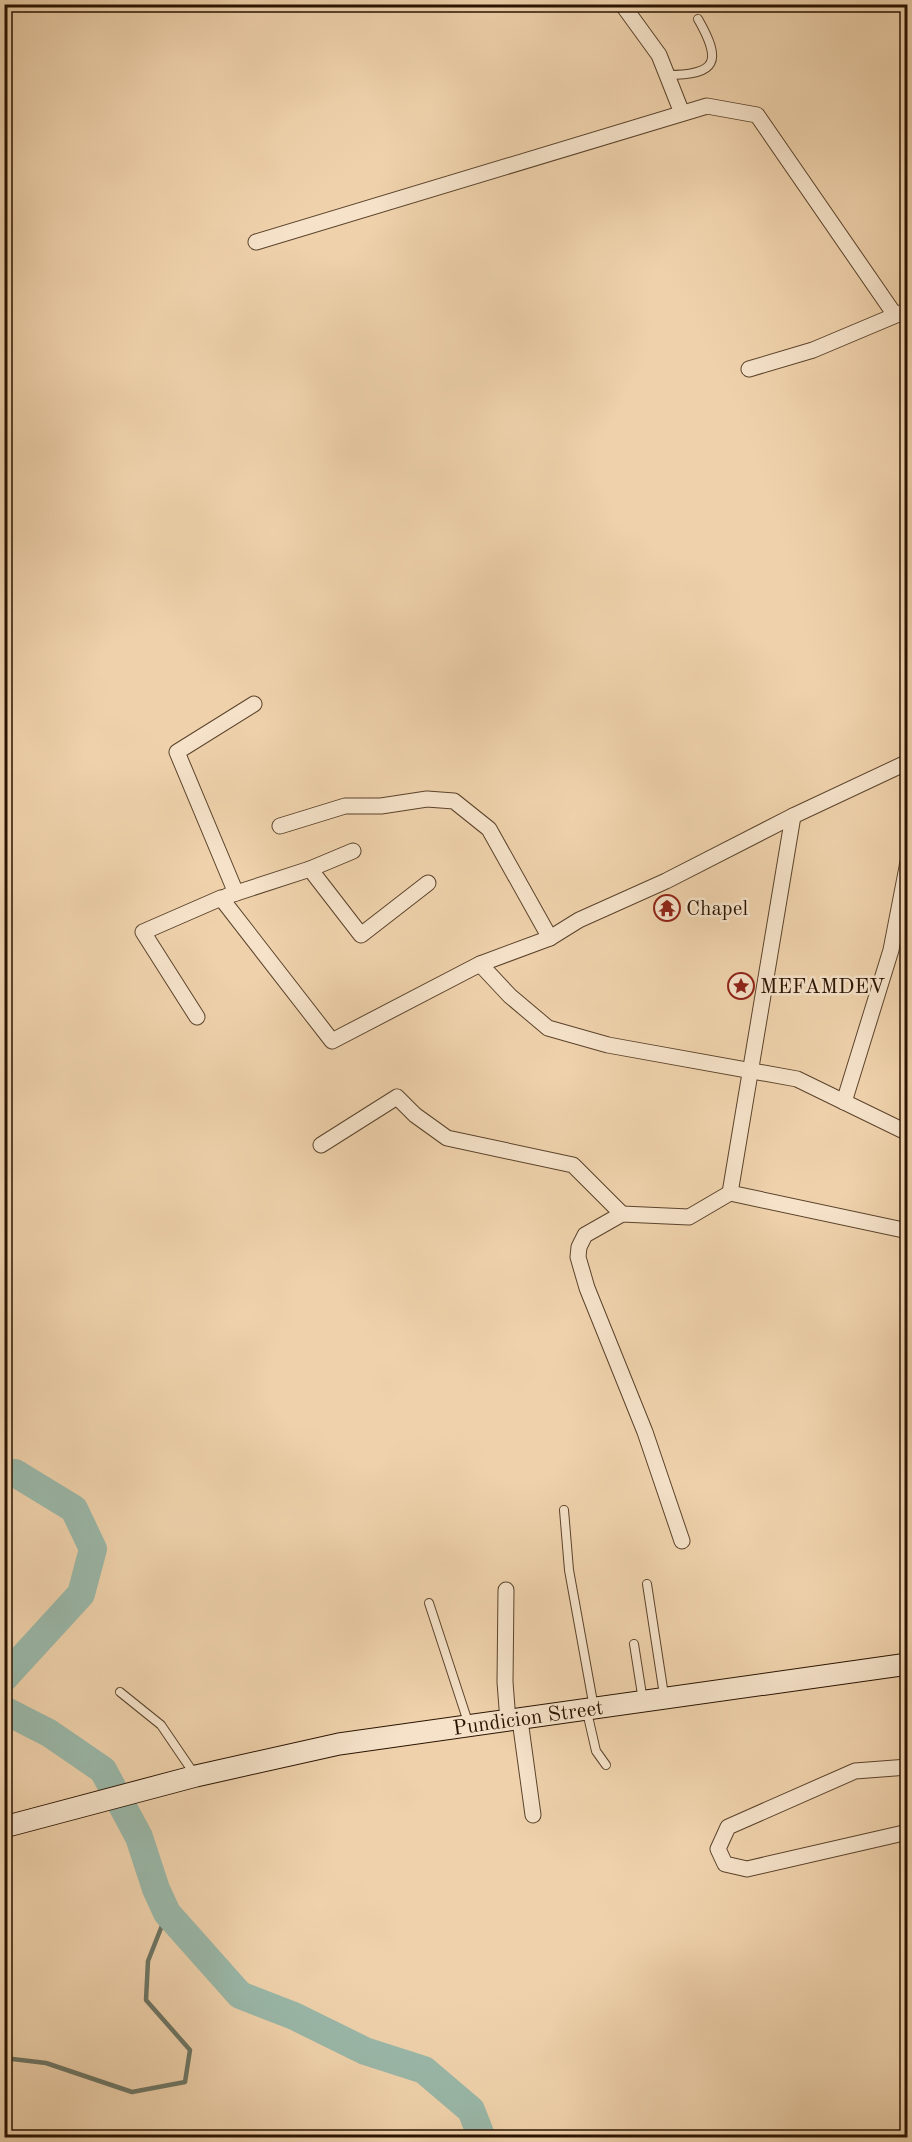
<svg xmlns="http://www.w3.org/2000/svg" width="912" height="2142" viewBox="0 0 912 2142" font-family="'Old Standard TT',serif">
<rect width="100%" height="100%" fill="#efd2ac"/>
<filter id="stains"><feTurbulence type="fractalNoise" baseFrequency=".00333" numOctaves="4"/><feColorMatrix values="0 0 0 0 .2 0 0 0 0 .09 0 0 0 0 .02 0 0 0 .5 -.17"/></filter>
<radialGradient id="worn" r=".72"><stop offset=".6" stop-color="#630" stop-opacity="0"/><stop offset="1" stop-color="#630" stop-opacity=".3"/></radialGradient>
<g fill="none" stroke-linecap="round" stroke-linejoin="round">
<path stroke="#6d7665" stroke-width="4.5" d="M 4,2058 L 46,2063 L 132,2092 L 185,2082 L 190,2050 L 146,2000 L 148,1961 L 167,1913"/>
<g stroke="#9ab8a9" stroke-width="28">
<path d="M 4,1473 L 15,1473 L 74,1509 L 93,1549 L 81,1594 L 4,1678"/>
<path d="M 4,1710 L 49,1733 L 103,1770 L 139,1837 L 156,1889 L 167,1913 L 240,1995 L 294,2016 L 365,2051 L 424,2070 L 471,2110 L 482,2138"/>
</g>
<defs>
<g id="lane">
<path d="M 667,75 C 718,75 722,61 698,19"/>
<path d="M 564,1510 L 569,1570 L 594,1708"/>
<path d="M 647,1584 L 664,1695"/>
<path d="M 429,1603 L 469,1725"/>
<path d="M 634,1644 L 643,1701"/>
<path d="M 120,1692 L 161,1725 L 195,1775"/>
<path d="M 587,1712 L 596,1751 L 606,1765"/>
</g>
<g id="street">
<path d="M 622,4 L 659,55 L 682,113"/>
<path d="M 256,242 L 707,106 L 757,115 L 895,315"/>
<path d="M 749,369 L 813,350 L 908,310"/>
<path d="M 908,762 L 793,816 L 666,881 L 579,920 L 550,938 L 480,964 L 510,996 L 548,1028 L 608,1045 L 797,1079 L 908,1133"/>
<path d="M 793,816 L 730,1193 L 908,1231"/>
<path d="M 280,826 L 345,806 L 381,806 L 427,799 L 454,801 L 489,829 L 550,938"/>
<path d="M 310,869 L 361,935 L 428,883"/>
<path d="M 236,893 L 177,752 L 254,704"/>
<path d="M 227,896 L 310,869 L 353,851"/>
<path d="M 197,1017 L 143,932 L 221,898 L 332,1041 L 480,964"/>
<path d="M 844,1102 L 891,950 L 908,862"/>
<path d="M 321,1145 L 397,1097 L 415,1115 L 447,1138 L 573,1165 L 622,1214"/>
<path d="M 682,1541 L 645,1432 L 587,1288 L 578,1257 L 579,1247 L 585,1235 L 622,1214 L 689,1217 L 730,1193"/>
<path d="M 506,1590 L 505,1682 L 508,1721"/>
<path d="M 520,1720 L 533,1815"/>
<path d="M 908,1767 L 855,1771 L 728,1827 L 718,1849 L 725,1864 L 747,1869 L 908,1832"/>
</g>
<g id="secondary">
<path id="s1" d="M 4,1827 L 196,1776 L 339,1744 L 908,1664"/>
</g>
</defs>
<use href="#lane" stroke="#5b432b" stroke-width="10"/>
<use href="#street" stroke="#5b432b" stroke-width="17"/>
<use href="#secondary" stroke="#2a1300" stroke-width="23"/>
<use href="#lane" stroke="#f5e2c9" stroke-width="8"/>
<use href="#street" stroke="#f5e2c9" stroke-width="15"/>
<use href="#secondary" stroke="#f5e2c9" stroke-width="21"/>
</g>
<defs>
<symbol id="temple-ring" viewBox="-11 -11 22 22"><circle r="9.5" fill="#f5e2c9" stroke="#8f2418" stroke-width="1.5"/><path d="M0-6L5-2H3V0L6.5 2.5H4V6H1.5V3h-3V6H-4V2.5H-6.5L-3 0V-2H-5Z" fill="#8f2418"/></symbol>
<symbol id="sight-ring" viewBox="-11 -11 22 22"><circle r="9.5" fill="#f5e2c9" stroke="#8f2418" stroke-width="1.5"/><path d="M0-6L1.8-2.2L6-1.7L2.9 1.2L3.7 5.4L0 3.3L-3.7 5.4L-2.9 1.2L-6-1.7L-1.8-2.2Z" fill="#8f2418"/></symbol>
</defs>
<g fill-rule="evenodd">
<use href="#temple-ring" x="652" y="893" width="30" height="30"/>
<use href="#sight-ring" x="726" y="971" width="30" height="30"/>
</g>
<g text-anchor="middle" stroke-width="5" stroke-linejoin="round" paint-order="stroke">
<g font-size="21" fill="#2a1300" stroke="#f5e2c9" text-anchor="start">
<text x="686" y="915">Chapel</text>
<text x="760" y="993">MEFAMDEV</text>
</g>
<g font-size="21" fill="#2a1300" stroke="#f5e2c9">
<text dy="7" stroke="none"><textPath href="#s1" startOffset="536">Pundicion Street</textPath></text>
</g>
</g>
<rect width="912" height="2142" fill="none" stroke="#efd2ac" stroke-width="24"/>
<rect x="6" y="6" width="900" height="2130" fill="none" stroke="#2a1300" stroke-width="3"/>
<rect x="12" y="12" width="888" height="2118" fill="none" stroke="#2a1300" stroke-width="1.5"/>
<rect width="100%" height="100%" filter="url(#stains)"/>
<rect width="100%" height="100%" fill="url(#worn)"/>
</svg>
